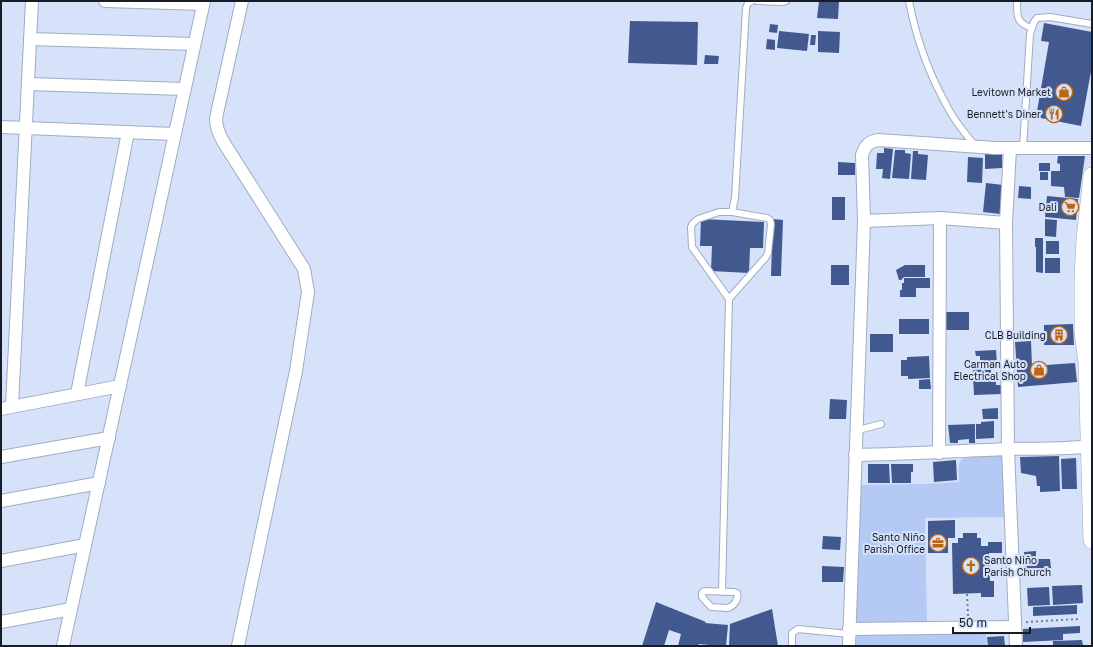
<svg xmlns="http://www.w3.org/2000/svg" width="1093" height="647" viewBox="0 0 1093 647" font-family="'Golos Text',sans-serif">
<rect width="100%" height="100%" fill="#d6e2fa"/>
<g fill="#b5c9f5">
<path d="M 1000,455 L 1003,456 L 1006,517 L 925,518 L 927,624 L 858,625 L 855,622 L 860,485 L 924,484 L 959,482 C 959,473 956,460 966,456 Z"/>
<path d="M 986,634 L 987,646 L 851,646 L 855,636 L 860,635 Z"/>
</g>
<g fill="#41598f">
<path d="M 819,1 L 839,1 L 838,19 L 817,18 Z"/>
<path d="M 630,21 L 698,22 L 697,65 L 628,63 Z"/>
<path d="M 1044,23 L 1092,32 L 1092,66 L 1081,126 L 1036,117 L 1049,42 L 1041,41 Z"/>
<path d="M 770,24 L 778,25 L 777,33 L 769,32 Z"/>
<path d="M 779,31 L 809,34 L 807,51 L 777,48 Z"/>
<path d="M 818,31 L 840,32 L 839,53 L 818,52 Z"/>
<path d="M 811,35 L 816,35 L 815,45 L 810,45 Z"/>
<path d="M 767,39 L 775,40 L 775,50 L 766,49 Z"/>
<path d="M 705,55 L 719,56 L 718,64 L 704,64 Z"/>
<path d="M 884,148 L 893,149 L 890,179 L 882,178 L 883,169 L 876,169 L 877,153 L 884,153 Z"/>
<path d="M 895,150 L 905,150 L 905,153 L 911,154 L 909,179 L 892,178 Z"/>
<path d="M 913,151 L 918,151 L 918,154 L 928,155 L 926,180 L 911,179 Z"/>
<path d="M 985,152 L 1002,152 L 1002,168 L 985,169 Z"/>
<path d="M 1058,156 L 1085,156 L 1079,198 L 1065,197 L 1064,187 L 1051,186 L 1051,171 L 1060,171 L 1060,164 L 1057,163 Z"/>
<path d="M 968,157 L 983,158 L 982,183 L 967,182 Z"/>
<path d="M 838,162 L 855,163 L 855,175 L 838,175 Z"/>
<rect x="1039" y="163" width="11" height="8"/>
<rect x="1040" y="172" width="8" height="8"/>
<path d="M 986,183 L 1003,185 L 1000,214 L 983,212 Z"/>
<path d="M 1019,186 L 1031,187 L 1031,199 L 1018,198 Z"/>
<path d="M 1047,196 L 1078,199 L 1076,220 L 1045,217 Z"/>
<rect x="832" y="197" width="13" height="23"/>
<path d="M 701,219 L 764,222 L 763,248 L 750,248 L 749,273 L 711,271 L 712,246 L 700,246 Z"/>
<path d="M 773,219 L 783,220 L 781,276 L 771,276 Z"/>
<path d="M 1045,219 L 1057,220 L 1056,237 L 1045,236 Z"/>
<path d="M 1035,238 L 1043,238 L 1043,273 L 1036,272 L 1036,247 L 1035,247 Z"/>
<rect x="1046" y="241" width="13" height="13"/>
<rect x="1045" y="258" width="15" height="15"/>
<rect x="831" y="265" width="18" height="20"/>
<path d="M 905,265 L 925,265 L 925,277 L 904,277 L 901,280 L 899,280 L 896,270 Z"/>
<path d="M 904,278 L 930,278 L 930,288 L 916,288 L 916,297 L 900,297 L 900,290 L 902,290 L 902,283 L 904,283 Z"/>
<path d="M 943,312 L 969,312 L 969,330 L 946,330 L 946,324 L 944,324 Z"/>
<rect x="899" y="319" width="30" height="15"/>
<path d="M 1073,324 L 1074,345 L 1044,345 L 1044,325 Z"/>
<rect x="870" y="334" width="23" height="18"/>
<path d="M 1031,341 L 1032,366 L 1075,363 L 1077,382 L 1018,387 L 1015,342 Z"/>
<path d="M 996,350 L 997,366 L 980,366 L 980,356 L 976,356 L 975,351 Z"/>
<path d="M 929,356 L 930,378 L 908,379 L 908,376 L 901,376 L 901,360 L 907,360 L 907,357 Z"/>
<path d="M 991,368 L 991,376 L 996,376 L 996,385 L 1001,385 L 1001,394 L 974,395 L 973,377 L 987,376 L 973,376 L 973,369 Z"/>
<path d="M 930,379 L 931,389 L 919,389 L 919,380 Z"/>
<path d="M 830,399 L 847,400 L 846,419 L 829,419 Z"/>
<path d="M 998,408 L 998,419 L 983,419 L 982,409 Z"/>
<path d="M 994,421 L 994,438 L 976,439 L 976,424 L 981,424 L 981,422 Z"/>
<path d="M 975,424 L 975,443 L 969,443 L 969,439 L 958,440 L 958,443 L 950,443 L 948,425 Z"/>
<path d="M 1059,456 L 1060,491 L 1040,492 L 1040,486 L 1037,486 L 1036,476 L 1021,473 L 1020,457 Z"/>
<path d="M 1076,458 L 1077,489 L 1062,489 L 1061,459 Z"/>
<path d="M 956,460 L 957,480 L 934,482 L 933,462 Z"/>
<path d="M 868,464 L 889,464 L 890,483 L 868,483 Z"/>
<path d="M 891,464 L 913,464 L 913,472 L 911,472 L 911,483 L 892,483 Z"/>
<path d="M 955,520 L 955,538 L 948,538 L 948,553 L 928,553 L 928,521 Z"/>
<path d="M 963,533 L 977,533 L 977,538 L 981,538 L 981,546 L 988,546 L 988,542 L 1002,542 L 1002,553 L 989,553 L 990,581 L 994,581 L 994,597 L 981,597 L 981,593 L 953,594 L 952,543 L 958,543 L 958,538 L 963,538 Z"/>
<path d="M 823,536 L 841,537 L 840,550 L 822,549 Z"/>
<path d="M 1036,551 L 1036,559 L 1050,559 L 1051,568 L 1025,569 L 1024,552 Z"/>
<path d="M 822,566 L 844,567 L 843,582 L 822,582 Z"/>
<path d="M 1082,585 L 1083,603 L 1053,605 L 1052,586 Z"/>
<path d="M 1049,587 L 1050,605 L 1028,606 L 1027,588 Z"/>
<path d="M 656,602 L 706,622 L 705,623 L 728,625 L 726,646 L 709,646 L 709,645 L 699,644 L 698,646 L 678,646 L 681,634 L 669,630 L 664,646 L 642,646 Z"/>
<path d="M 1077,605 L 1077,614 L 1033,616 L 1033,607 Z"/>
<path d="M 772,609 L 778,646 L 729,646 L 730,624 Z"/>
<path d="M 1080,626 L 1080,633 L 1063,634 L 1063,640 L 1023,642 L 1023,629 Z"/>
<path d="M 1004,636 L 1005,646 L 988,646 L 987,637 Z"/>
<path d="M 1082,640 L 1083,646 L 1053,646 L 1053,641 Z"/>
</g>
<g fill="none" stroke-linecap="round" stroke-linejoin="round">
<defs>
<g id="lane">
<path d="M 757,1 L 782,2 L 786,1"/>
<path d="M 909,1 C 916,38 930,76 948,108 C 955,122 966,134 975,146"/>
<path d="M 1017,1 C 1017,16 1016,23 1032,28"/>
<path d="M 1023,148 L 1030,34 L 1034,22 L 1037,18 L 1050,17 L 1092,24"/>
<path d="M 729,299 L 766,257 L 768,253 L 771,224 L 770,220 L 767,218 L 732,212"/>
<path d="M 855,431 L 881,424"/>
<path d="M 704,591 L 734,592 L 737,593 C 739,599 734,606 728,608 L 711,607 L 702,597 L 702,593 Z"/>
<path d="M 722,592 L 729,299 L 692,247 L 691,227 L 693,223 L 698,219 L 719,212 L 732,212 L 735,198 L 746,8 L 748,3 L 752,1"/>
<path d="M 792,646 L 792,633 L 798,629 L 849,634"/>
</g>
<g id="street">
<path d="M 105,1 L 203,4"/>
<path d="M 30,39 L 194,44"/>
<path d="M 28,84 L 184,89"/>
<path d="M 1,127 L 174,134"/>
<path d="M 1010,148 L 1006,223 L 1008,449 L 1016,646"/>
<path d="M 864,221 L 940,218 L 1006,223"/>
<path d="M 77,394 L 128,132"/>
<path d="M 12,406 L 32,1"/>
<path d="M 1,409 L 120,386"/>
<path d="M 939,453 L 940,218"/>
<path d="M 855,455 C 906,454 956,451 1007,449 C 1035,448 1062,450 1089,446"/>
<path d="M 1,457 L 109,438"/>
<path d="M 1,501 L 99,483"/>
<path d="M 1,561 L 85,545"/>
<path d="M 1,622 L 71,609"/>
<path d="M 849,629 L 1015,627"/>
<path d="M 63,646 L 204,1"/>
<path d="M 238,646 L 296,371 L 308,292 L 304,269 L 224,143 C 219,135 216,128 216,118 L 242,1"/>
<path d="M 849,646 L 864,221 L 862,155 C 865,146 868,142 878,140 L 995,148 L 1092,148"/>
</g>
<path id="secondary" d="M 1092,176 L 1085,239 L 1083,279 L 1083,331 L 1087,363 L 1092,540"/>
</defs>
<use href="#lane" stroke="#a1acc3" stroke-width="8"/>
<use href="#street" stroke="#a1acc3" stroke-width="14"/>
<use href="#secondary" stroke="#a1acc3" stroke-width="18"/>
<g stroke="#757d8d" stroke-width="2" stroke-dasharray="2 3" stroke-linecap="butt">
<path d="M 967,594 L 968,616"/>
<path d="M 1026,622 L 1079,619"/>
</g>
<use href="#lane" stroke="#fff" stroke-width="6"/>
<use href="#street" stroke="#fff" stroke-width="12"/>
<use href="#secondary" stroke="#fff" stroke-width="17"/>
</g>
<defs>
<symbol id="shop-ring" viewBox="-11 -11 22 22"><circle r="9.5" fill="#d6e2fa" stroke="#bf640f" stroke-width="1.5"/><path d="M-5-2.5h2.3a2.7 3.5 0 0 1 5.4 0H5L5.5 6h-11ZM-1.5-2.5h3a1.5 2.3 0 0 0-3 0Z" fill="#bf640f"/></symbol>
<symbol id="restaurant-ring" viewBox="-11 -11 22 22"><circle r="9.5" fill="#d6e2fa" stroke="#bf640f" stroke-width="1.5"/><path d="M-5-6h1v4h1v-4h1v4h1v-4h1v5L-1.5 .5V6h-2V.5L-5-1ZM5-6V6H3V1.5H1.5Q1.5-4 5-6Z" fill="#bf640f"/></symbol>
<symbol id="supermarket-ring" viewBox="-11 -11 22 22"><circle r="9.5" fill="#d6e2fa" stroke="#bf640f" stroke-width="1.5"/><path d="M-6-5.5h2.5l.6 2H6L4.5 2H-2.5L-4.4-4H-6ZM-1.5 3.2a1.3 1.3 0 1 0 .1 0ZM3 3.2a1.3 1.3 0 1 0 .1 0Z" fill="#bf640f"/></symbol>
<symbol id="building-ring" viewBox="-11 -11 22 22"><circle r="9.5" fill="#d6e2fa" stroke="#bf640f" stroke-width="1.5"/><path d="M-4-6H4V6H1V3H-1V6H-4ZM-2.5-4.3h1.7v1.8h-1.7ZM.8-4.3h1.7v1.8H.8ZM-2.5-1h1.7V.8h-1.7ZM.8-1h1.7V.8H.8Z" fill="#bf640f"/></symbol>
<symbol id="office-ring" viewBox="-11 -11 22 22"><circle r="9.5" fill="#d6e2fa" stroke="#bf640f" stroke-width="1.5"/><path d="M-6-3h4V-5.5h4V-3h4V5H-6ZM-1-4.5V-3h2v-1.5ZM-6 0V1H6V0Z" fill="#bf640f"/></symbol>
<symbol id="church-ring" viewBox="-11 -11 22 22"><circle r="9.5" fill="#d6e2fa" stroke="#bf640f" stroke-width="1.5"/><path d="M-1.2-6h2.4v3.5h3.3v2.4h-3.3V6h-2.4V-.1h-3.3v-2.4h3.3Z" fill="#bf640f"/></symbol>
</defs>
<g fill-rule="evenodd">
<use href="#shop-ring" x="1054" y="82" width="20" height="20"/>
<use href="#restaurant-ring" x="1044" y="104" width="20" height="20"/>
<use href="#supermarket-ring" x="1060" y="197" width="20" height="20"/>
<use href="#building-ring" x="1049" y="325" width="20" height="20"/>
<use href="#shop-ring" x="1029" y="360" width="20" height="20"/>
<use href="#office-ring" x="928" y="533" width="20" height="20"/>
<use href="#church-ring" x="961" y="556" width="20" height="20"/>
</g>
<g text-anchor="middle" stroke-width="4" stroke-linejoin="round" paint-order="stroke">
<g font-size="10" fill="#181c25" stroke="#d6e2fa" text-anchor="end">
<text x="1051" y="96">Levitown Market</text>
<text x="1041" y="118">Bennett's Diner</text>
<text x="1057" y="211">Dali</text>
<text x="1046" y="339">CLB Building</text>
<text x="1026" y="368">Carman Auto<tspan x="1026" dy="12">Electrical Shop</tspan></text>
<text x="925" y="541">Santo Niño<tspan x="925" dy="12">Parish Office</tspan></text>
<text x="984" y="564" text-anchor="start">Santo Niño<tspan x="984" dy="12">Parish Church</tspan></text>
</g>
</g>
<rect width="1093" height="647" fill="none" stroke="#181c25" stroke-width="4"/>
<path d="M953 627v6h77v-6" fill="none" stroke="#181c25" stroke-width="2"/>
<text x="959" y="627" font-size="12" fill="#181c25" stroke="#d6e2fa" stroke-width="3" paint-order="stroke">50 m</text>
</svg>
